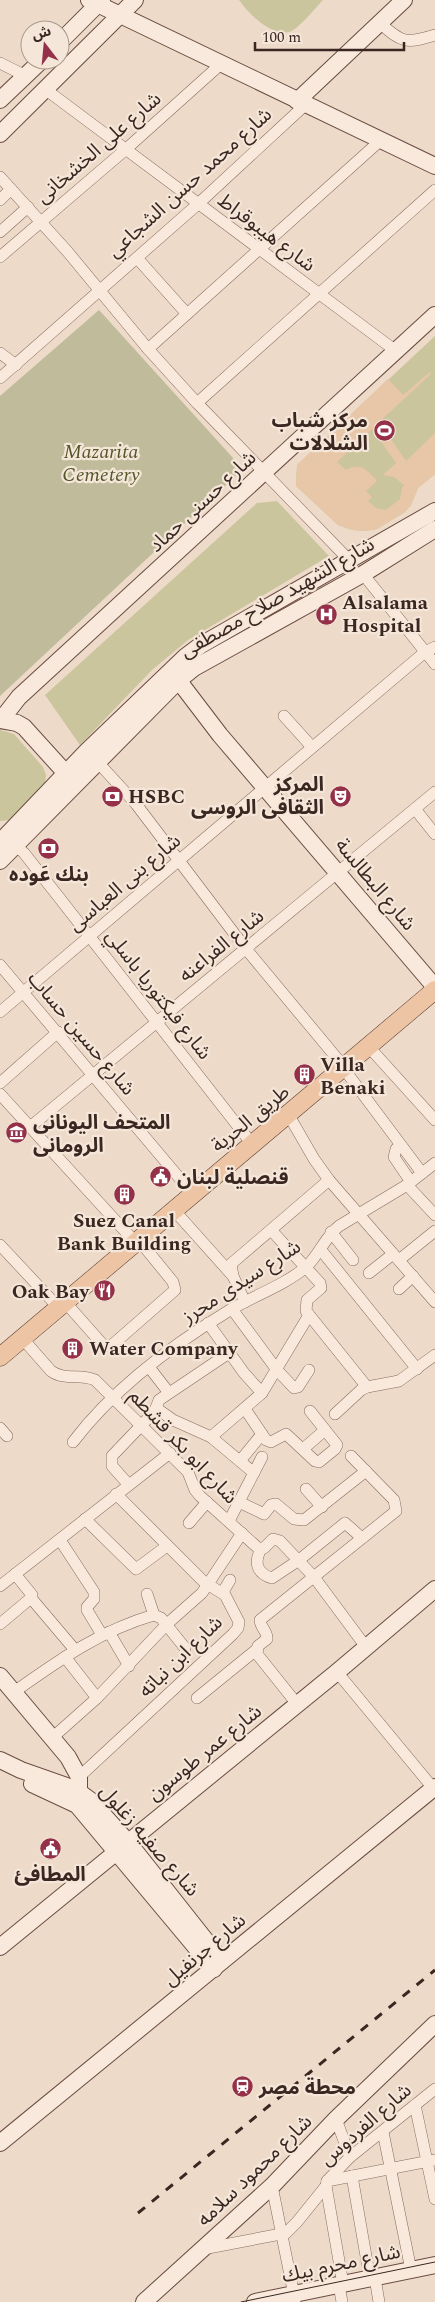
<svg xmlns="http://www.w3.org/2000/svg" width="435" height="2302" viewBox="0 0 435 2302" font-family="Spectral,'Noto Sans Arabic',serif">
<rect width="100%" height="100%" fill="#eddac9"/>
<g fill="#cbc59d">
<path d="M 239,0 L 323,0 C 316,7 298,30 289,32 C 270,36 248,13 239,0 Z"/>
<path d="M 435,336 L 435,474 L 418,488 L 411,505 L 405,512 L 377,529 L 366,531 L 352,530 L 338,525 L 296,486 L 297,465 Z"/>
<path d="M 277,501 L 329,556 L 188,640 L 152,670 L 80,745 L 45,695 L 257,503 Z"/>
<path d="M 0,730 L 14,734 L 43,767 L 46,775 L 45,783 L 12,820 L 0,821 Z"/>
</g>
<path fill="#e7c7a8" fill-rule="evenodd" d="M 430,372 L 431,374 L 379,422 L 406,461 L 435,433 L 435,474 L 418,488 L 411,505 L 405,512 L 377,529 L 366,531 L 352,530 L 338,525 L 296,486 L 297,465 L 388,379 L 403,395 ZM 372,429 L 396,463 L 383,475 L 394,477 L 404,485 L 402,488 L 400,499 L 386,510 L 376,508 L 368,501 L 372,497 L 366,491 L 377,481 C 368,470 360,462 346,470 L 337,462 Z"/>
<path fill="#c0bc9b" d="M 99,310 L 243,469 L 0,696 L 0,396 Z"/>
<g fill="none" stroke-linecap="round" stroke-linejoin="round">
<defs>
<g id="street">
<path d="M 380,23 C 402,43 406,44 435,35"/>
<path d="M 0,63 L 26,76"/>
<path d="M 45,89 L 396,351"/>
<path d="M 0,177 L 67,251 L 148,349 L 197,403 L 350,561"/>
<path d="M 0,200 L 11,189"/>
<path d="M 0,232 L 28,207"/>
<path d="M 0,257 L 125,150 L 221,64"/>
<path d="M 137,258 L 187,314"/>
<path d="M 148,349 L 381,140"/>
<path d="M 0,353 L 16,365"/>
<path d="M 0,378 L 198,204 L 305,105"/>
<path d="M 197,403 L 435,190"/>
<path d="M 363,574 L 435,664"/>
<path d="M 284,716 L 312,747"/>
<path d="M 94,758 L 136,804 L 246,949 L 345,1068"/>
<path d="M 415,809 L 435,834"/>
<path d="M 15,845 L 24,853 L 61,900 L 252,1144"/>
<path d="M 0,965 L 192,1193"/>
<path d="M 0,1012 L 425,652 L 435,647"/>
<path d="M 369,1047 L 435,1120"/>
<path d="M 344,1069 L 422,1173"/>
<path d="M 0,1083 L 58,1032"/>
<path d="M 0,1094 L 135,1242"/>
<path d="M 288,1114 L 314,1159 L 329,1180 L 435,1302"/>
<path d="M 30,1127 L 435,792"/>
<path d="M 401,1146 L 396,1149 L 394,1157 L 411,1182"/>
<path d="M 407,1185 L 435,1215"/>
<path d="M 173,1209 L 232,1275"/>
<path d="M 271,1230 L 320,1283 L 321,1288 L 307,1300 L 306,1311 L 367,1387"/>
<path d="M 331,1232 L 353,1260"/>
<path d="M 0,1245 L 58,1307"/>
<path d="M 321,1250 L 417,1369"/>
<path d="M 399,1260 L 435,1231"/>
<path d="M 369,1273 L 393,1254"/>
<path d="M 399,1289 L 413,1276"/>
<path d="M 65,1302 L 104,1346 L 111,1346 L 175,1290 L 173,1282 L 138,1239"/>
<path d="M 245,1302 L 233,1276 L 231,1264 L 329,1180"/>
<path d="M 232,1309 L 277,1370 L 294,1388 L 298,1387 L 309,1370"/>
<path d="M 208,1323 L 244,1373 L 262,1393"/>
<path d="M 22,1338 L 51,1371 C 65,1381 80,1373 95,1380 L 188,1472 L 195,1490 L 200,1496 L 258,1548 L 264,1548 L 273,1539 L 280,1541 L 314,1577 L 366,1647"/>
<path d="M 149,1367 L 169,1393"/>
<path d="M 156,1408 L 173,1420 L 211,1437 L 254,1473"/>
<path d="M 245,1409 L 266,1440 L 271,1442 L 286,1434 L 315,1461 L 319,1462 L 335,1449 L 337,1445 L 310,1411"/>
<path d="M 335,1414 L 361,1390 L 367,1387 L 399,1381 L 435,1355"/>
<path d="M 0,1428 L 7,1436"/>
<path d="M 211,1437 L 262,1393 L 309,1315"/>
<path d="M 73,1442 C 114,1388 172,1345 230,1310 C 253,1296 285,1285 306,1267 C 319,1255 325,1237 339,1226 L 407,1185 L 435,1163"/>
<path d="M 303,1449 L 325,1430"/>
<path d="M 240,1461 L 262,1434"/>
<path d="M 128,1484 L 112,1466 L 112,1456 L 155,1411 L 159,1400 L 229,1353"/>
<path d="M 306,1489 L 322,1507"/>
<path d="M 239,1502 L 264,1514 L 271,1505 L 276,1504 L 294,1519 L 304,1520 L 366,1471"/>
<path d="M 85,1519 L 136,1569 L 167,1546"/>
<path d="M 229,1521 L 262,1457"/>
<path d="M 189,1523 L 207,1502"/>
<path d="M 60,1540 L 94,1592 L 94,1599 L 87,1607 L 87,1610 L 102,1635"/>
<path d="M 261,1549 C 254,1562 256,1573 272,1578 L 299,1560 L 345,1523 L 362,1538"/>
<path d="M 0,1586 L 170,1453"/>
<path d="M 223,1592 L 230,1580"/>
<path d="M 147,1594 L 154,1615"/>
<path d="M 31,1598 L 75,1650"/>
<path d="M 0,1624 L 31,1598 L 32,1595 L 15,1574"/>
<path d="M 109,1632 L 129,1666"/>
<path d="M 65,1657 L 97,1698"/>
<path d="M 337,1672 L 433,1788"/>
<path d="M 14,1692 C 58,1661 101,1630 154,1615 L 161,1618 L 185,1648"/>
<path d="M 197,1698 L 256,1650"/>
<path d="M 297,1704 L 257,1654 L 258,1646 L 267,1639 C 268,1632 260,1627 260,1620 L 396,1511 L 394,1500 L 351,1456"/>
<path d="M 52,1738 L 97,1698 L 167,1624 L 202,1593 L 242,1533"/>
<path d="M 79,1777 L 233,1634 L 238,1628 L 239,1622 L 225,1595 L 204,1582 L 116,1494"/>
<path d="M 415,2105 L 435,2199"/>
<path d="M 336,2119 L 350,2157"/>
<path d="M 383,2132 L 411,2270"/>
<path d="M 352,2176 L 370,2279"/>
<path d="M 327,2181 L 435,2160"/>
<path d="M 272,2186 L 295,2300"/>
<path d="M 326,2186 L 343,2284"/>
<path d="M 203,2249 L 286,2233 L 297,2222 L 326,2186 L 327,2181 L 350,2157 L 435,2089"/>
<path d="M 375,2278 L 379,2302"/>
<path d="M 339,2285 L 342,2302"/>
</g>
<g id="secondary">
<path d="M 89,0 L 435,166"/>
<path d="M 60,42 L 102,0"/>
<path d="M 0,100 L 42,60"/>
<path d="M 297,101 L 404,0"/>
<path d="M 0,134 L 135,0"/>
<path d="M 172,672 L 220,735 L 435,987"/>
<path d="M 0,720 L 17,723 L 24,727 L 72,780"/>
<path d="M 1,720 L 19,697 L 435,315"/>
<path d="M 0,842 L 87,751 L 185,657 L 201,645 L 435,511"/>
<path d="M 0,861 L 179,680 L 194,668 L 363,574 L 435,529"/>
<path d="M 0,1676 L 68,1757 L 79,1777 L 79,1798"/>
<path d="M 0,1760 L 21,1770 L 75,1789 L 90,1800 L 128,1842 L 222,1961"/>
<path d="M 32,1784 L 77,1805 L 214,1969"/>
<path d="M 0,1947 L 337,1672 L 435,1589"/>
<path d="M 0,2143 L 435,1787"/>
<path d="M 144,2302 L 272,2186 L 336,2119 L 435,2024"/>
<path d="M 255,2302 L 435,2265"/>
</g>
<path id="primary" d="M 0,1357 L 435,990"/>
</defs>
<use href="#street" stroke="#886b5e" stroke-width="12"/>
<use href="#secondary" stroke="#6a4c41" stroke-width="18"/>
<use href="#primary" stroke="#573b32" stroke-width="19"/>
<use href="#street" stroke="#f8e9dc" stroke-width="11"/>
<use href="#secondary" stroke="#f8e9dc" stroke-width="16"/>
<use href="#primary" stroke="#edc5a4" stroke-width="18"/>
<path stroke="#3a2721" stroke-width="1" d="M 241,2302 L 435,2262"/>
<path stroke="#3a2721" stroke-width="3" stroke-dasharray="9 9" stroke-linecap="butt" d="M 138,2213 L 435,1970"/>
</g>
<defs>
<symbol id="stadium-disc" viewBox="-11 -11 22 22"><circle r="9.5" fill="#943149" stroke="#f4e6d8"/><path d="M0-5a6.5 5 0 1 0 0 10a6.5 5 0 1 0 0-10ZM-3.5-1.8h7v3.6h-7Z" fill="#fff"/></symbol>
<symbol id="hospital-disc" viewBox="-11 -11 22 22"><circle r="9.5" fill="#943149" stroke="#f4e6d8"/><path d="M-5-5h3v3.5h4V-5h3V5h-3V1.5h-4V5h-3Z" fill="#fff"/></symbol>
<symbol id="bank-disc" viewBox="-11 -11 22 22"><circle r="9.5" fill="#943149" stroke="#f4e6d8"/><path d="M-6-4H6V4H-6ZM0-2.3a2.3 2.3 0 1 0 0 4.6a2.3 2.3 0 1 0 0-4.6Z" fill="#fff"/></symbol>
<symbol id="theatre-disc" viewBox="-11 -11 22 22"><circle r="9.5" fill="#943149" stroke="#f4e6d8"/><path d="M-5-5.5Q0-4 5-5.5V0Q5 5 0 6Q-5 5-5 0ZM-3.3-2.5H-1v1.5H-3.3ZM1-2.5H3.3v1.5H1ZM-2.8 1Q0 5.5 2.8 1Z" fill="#fff"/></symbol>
<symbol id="building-disc" viewBox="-11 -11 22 22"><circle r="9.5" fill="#943149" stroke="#f4e6d8"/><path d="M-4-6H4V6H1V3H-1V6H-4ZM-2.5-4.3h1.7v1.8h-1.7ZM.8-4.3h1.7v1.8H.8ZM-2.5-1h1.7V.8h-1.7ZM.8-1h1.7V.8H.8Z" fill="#fff"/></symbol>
<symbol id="museum-disc" viewBox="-11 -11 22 22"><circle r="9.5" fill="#943149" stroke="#f4e6d8"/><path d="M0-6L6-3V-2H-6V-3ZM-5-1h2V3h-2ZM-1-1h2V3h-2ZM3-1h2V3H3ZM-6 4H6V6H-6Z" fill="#fff"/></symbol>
<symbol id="civic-disc" viewBox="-11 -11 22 22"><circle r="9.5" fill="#943149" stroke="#f4e6d8"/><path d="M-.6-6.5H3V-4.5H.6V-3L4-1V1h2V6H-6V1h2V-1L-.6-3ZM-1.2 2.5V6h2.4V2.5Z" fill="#fff"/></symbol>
<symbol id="restaurant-disc" viewBox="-11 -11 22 22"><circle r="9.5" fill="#943149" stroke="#f4e6d8"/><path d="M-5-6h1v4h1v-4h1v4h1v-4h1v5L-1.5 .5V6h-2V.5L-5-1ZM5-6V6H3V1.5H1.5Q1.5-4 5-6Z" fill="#fff"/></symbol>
<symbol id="station-disc" viewBox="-11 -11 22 22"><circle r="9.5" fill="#943149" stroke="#f4e6d8"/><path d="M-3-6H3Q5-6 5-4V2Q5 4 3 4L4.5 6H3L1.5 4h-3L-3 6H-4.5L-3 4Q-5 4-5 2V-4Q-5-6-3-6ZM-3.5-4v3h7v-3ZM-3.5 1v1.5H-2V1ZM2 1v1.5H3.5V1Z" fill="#fff"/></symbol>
</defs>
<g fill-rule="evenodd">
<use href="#stadium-disc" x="372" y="418" width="25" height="25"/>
<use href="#hospital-disc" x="314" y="602" width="25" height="25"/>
<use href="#bank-disc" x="100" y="784" width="25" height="25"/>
<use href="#theatre-disc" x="328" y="784" width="25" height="25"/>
<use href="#bank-disc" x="36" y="836" width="25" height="25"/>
<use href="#building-disc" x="292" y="1062" width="25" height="25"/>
<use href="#museum-disc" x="4" y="1120" width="25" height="25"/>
<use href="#civic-disc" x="148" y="1164" width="25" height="25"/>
<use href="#building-disc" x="112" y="1182" width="25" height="25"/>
<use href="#restaurant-disc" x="92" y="1278" width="25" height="25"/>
<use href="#building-disc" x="60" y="1336" width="25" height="25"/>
<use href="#civic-disc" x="38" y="1836" width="25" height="25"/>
<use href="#station-disc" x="230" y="2074" width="25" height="25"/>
</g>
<g text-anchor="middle" stroke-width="4.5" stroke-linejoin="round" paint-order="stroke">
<g font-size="20" fill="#3a2721" stroke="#f4e6d8">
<text transform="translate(98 147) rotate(-41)" y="7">شارع على الخشخانى</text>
<text transform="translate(189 182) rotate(-42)" y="7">شارع محمد حسن الشجاعي</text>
<text transform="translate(267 232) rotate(37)" y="7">شارع هيبوقراط</text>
<text transform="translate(202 501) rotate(-43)" y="7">شارع حسنى حماد</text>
<text transform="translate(277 597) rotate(-30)" y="7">شارع الشهيد صلاح مصطفى</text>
<text transform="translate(124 882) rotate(-40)" y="7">شارع بنى العباسى</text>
<text transform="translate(376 884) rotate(50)" y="7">شارع البطالسة</text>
<text transform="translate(221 945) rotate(-39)" y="7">شارع الفراعنه</text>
<text transform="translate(159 994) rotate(52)" y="7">شارع فيكتوريا باسلي</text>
<text transform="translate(82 1033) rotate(50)" y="7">شارع حسين حساب</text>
<text transform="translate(250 1118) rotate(-39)" y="7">طريق الحرية</text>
<text transform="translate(241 1281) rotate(-33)" y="7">شارع سيدى محرز</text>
<text transform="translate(184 1446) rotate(47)" y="7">شارع ابو بكر قشطم</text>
<text transform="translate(180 1656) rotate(-44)" y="7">شارع ابن نباته</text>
<text transform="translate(204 1752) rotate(-39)" y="7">شارع عمر طوسون</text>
<text transform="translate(150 1840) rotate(49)" y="7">شارع صفيه زغلول</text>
<text transform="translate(204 1949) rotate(-40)" y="7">شارع جرنفيل</text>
<text transform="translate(365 2124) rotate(-41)" y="7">شارع الفردوس</text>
<text transform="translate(254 2170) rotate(-44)" y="7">شارع محمود سلامه</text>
<text transform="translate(341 2263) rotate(-12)" y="7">شارع محرم بيك</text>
</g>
<g font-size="20" font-weight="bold" fill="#3a2721" stroke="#f4e6d8" text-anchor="start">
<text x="368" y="427" text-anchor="end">مركز شباب<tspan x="368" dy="23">الشلالات</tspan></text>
<text x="342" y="609">Alsalama<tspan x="342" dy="23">Hospital</tspan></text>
<text x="324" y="791" text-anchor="end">المركز<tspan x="324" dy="23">الثقافى الروسى</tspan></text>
<text x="128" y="803">HSBC</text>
<text x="49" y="881" text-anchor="middle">بنك عَوده</text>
<text x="320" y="1071">Villa<tspan x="320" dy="23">Benaki</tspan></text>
<text x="33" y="1129">المتحف اليونانى<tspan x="33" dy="23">الرومانى</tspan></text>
<text x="177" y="1184">قنصلية لبنان</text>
<text x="124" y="1227" text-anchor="middle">Suez Canal<tspan x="124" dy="23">Bank Building</tspan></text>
<text x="89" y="1298" text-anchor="end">Oak Bay</text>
<text x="89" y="1355">Water Company</text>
<text x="50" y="1881" text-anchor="middle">المطافئ</text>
<text x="259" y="2094">محطة مصر</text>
</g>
<g font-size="20" font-style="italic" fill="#545529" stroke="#f4e6d8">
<text x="101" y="458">Mazarita<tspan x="101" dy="23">Cemetery</tspan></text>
</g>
</g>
<g transform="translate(45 45) rotate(344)"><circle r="24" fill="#f4e6d8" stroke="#aa9a8f"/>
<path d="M0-4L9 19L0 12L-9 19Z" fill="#943149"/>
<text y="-8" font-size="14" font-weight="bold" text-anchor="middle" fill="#3a2721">ش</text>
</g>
<path d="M255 42v8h149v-8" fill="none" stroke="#3a2721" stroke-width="2.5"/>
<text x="262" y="42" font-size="15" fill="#3a2721" stroke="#f4e6d8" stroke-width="4" paint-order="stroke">100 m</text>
</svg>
